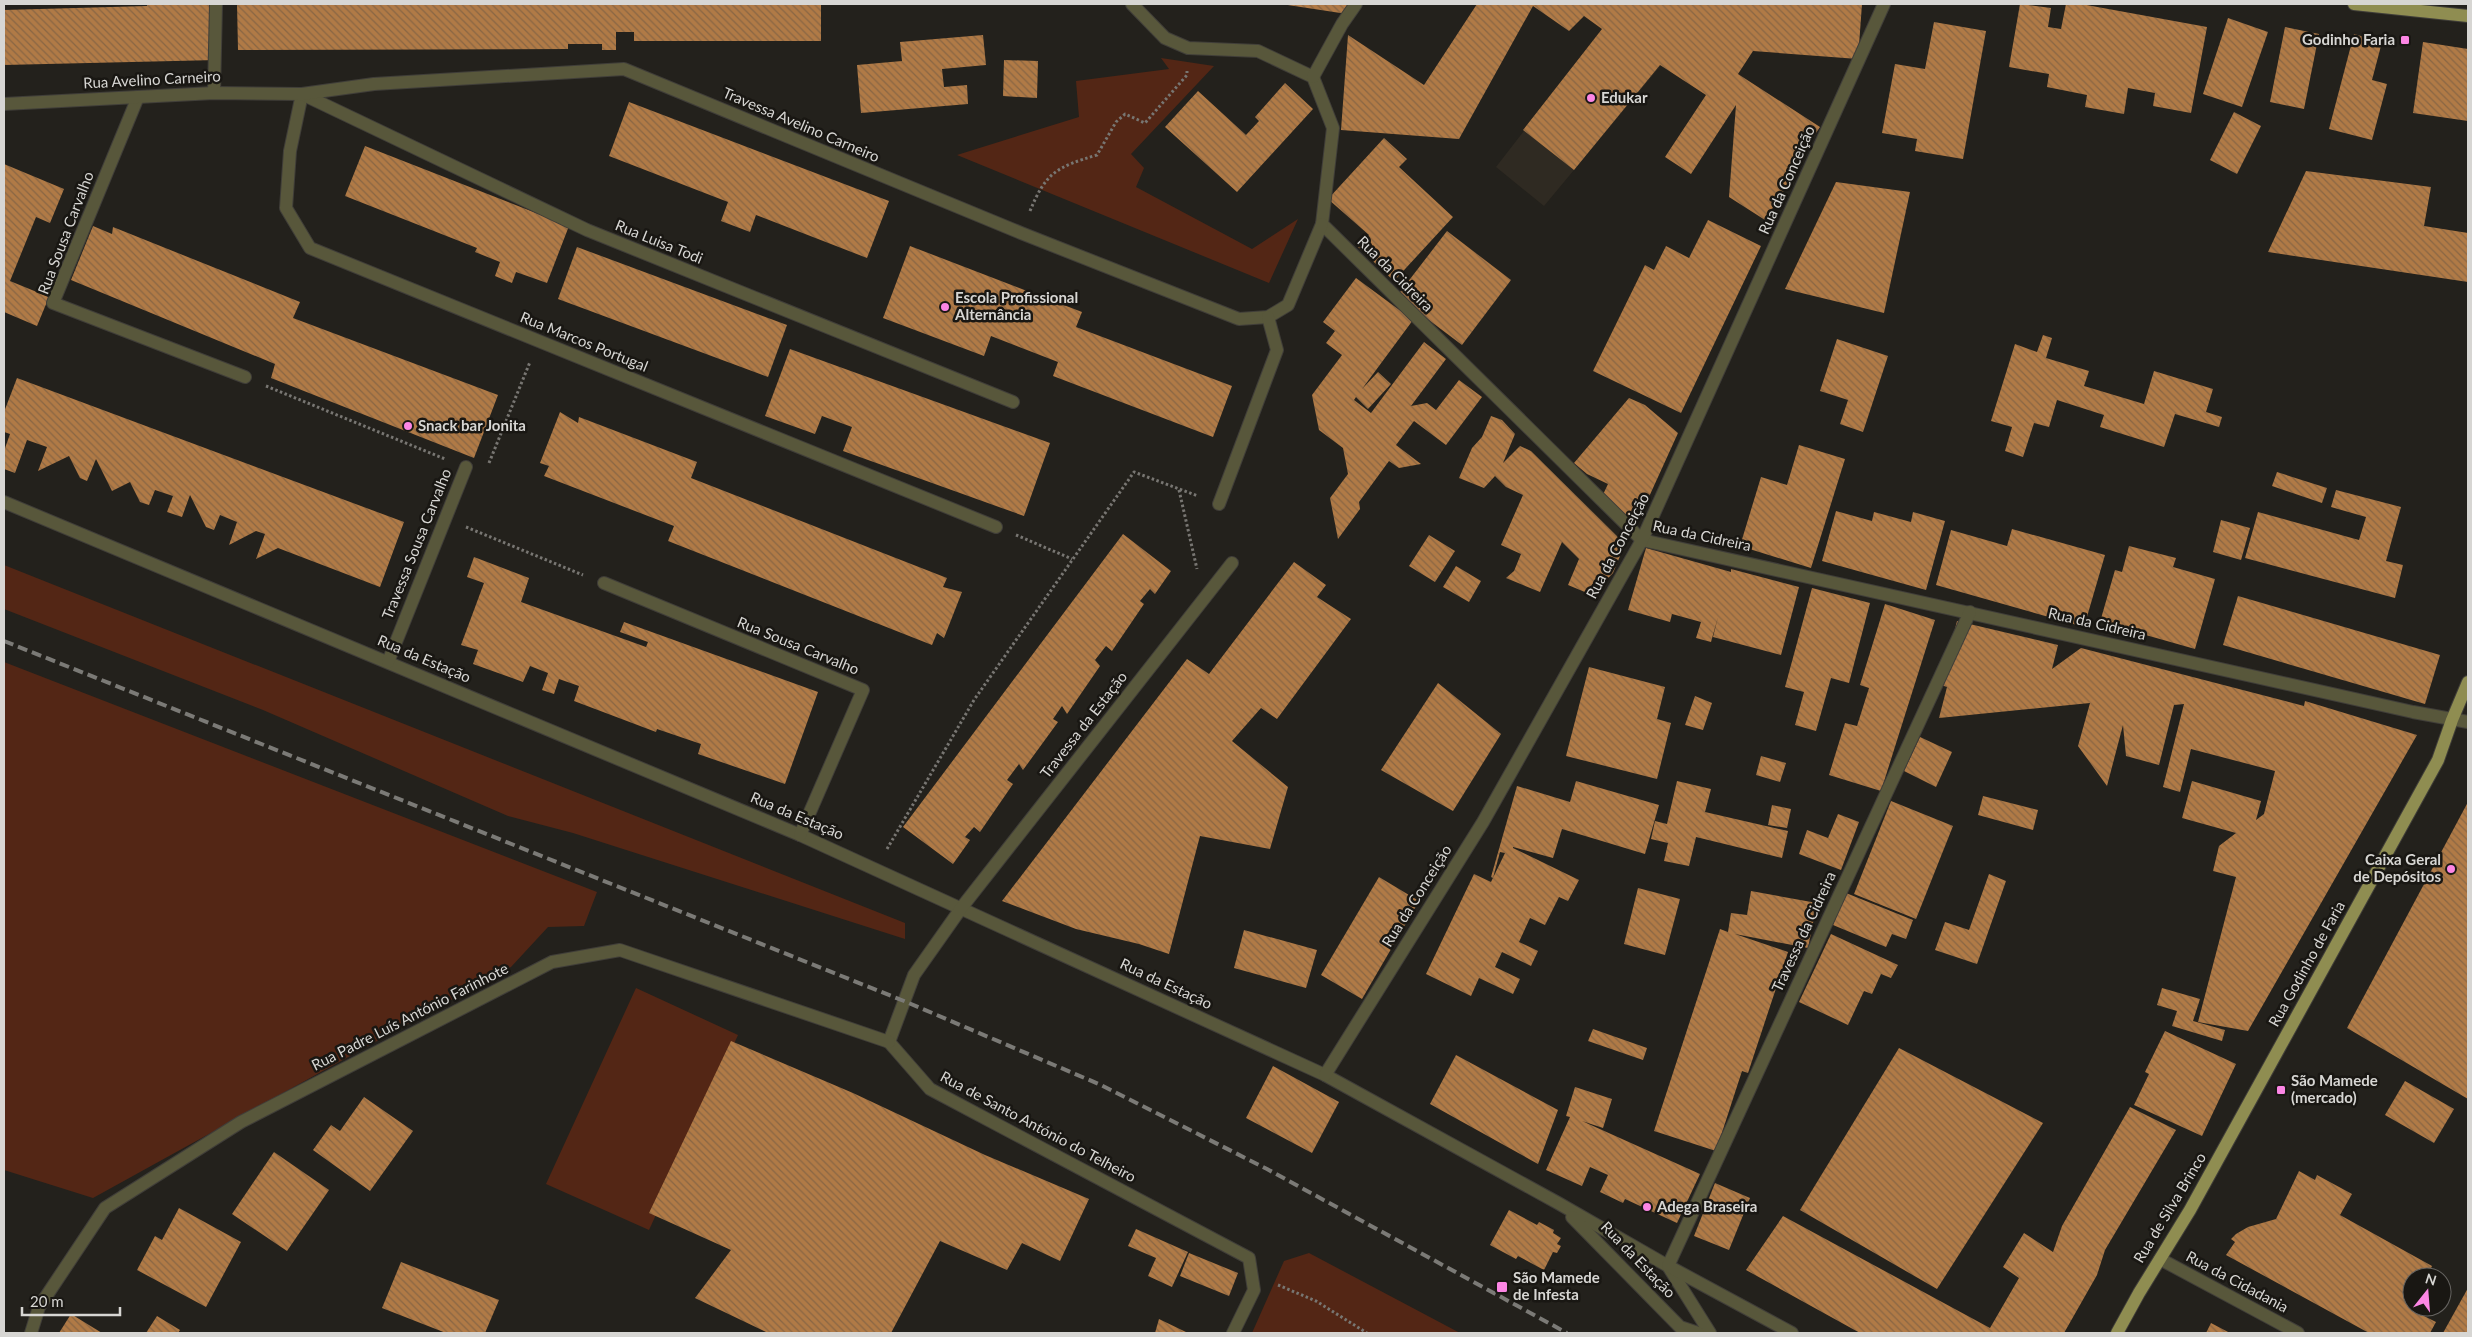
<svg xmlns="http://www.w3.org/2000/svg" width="2472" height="1337" viewBox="0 0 2472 1337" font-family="Lato,sans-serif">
<defs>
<pattern id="building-back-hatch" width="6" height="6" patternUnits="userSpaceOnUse" patternTransform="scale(1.25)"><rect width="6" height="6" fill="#b07a46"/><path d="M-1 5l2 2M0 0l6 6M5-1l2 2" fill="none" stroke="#896644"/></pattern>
</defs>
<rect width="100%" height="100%" fill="#23211c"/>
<path fill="#2f2a22" d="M 1622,4 L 1712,4 L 1544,206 L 1496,167 Z"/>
<g fill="#532615">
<path d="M 1161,58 L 1214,66 L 1131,154 L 1144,168 L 1136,187 L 1252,249 L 1298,219 L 1269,283 L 957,155 L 1079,117 L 1076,81 L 1169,69 Z"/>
<path d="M 4,565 L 905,923 L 905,939 L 573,833 L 508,816 L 263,710 L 4,609 Z"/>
<path d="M 4,662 L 597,892 L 584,926 L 548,927 L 511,967 L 93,1198 L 4,1170 Z"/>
<path d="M 636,988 L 738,1035 L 649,1230 L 546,1184 Z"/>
<path d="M 1309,1253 L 1460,1333 L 1252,1333 L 1284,1261 Z"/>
</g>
<g fill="url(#building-back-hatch)">
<path d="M 147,4 L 215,4 L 217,60 L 4,65 L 4,10 L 147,6 Z"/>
<path d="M 237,4 L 821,4 L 821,41 L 634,41 L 634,32 L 616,32 L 616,50 L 602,50 L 602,44 L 568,44 L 568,49 L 238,50 Z"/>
<path d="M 1281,4 L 1348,4 L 1347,14 Z"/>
<path d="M 1477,4 L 1862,4 L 1858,59 L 1753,51 L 1738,74 L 1820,127 L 1785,179 L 1790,181 L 1765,220 L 1729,197 L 1736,105 L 1691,174 L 1665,157 L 1706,95 L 1660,65 L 1574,170 L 1523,130 L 1602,29 L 1584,16 L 1569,31 L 1533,6 L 1459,139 L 1341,130 L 1348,35 L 1424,85 Z"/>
<path d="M 2020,4 L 2051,8 L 2048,27 L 2061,29 L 2066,4 L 2081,4 L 2207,27 L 2191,113 L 2153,106 L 2155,93 L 2128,88 L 2124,114 L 2085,107 L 2087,95 L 2047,87 L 2049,74 L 2009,67 Z"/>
<path d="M 2228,18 L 2268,32 L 2242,107 L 2203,94 Z"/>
<path d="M 1934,22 L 1986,31 L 1963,159 L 1915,151 L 1917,139 L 1882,133 L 1895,64 L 1925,69 Z"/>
<path d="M 2285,27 L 2319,34 L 2304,109 L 2270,102 Z"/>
<path d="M 2354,34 L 2382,42 L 2372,80 L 2387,84 L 2372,140 L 2329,129 Z"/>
<path d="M 983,35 L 986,65 L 942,69 L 944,87 L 967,85 L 968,104 L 861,113 L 857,65 L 902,61 L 900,42 Z"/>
<path d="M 2423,42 L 2468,49 L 2468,121 L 2413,113 Z"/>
<path d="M 1004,60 L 1038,61 L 1037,98 L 1003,96 Z"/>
<path d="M 1285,83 L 1313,109 L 1237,192 L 1165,127 L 1198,91 L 1246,135 L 1259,121 L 1255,117 Z"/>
<path d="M 629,102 L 889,201 L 867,258 L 756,215 L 750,232 L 721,221 L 728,202 L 609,156 Z"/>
<path d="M 2234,112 L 2261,126 L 2237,174 L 2210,160 Z"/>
<path d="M 1384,138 L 1407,159 L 1399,167 L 1453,217 L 1394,281 L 1358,247 L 1369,235 L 1328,199 Z"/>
<path d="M 365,146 L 569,226 L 547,283 L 516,272 L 512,283 L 495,276 L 500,262 L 475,252 L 477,248 L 345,196 Z"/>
<path d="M 4,164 L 64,189 L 50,223 L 36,217 L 10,281 L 49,297 L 37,326 L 4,312 Z"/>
<path d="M 2306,171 L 2431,187 L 2424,226 L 2468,233 L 2468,282 L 2268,252 Z"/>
<path d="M 1836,182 L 1910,192 L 1884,313 L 1785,289 Z"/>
<path d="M 1708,220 L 1761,246 L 1681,413 L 1593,371 L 1645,265 L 1654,270 L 1666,246 L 1689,258 Z"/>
<path d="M 93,226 L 112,234 L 113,227 L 300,302 L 293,318 L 498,395 L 474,458 L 271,378 L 275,364 L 71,280 Z"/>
<path d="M 1447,231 L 1511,280 L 1462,345 L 1397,296 Z"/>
<path d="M 910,246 L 1082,312 L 1076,327 L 1232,386 L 1213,437 L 1053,376 L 1058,362 L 991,336 L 984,356 L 883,318 Z"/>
<path d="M 577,247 L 787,325 L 768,377 L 558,299 Z"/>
<path d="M 1356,278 L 1413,320 L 1362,389 L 1378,372 L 1391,384 L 1368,409 L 1356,397 L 1354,400 L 1371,413 L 1424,342 L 1446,359 L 1411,406 L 1427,403 L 1436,410 L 1459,380 L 1482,397 L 1446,445 L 1414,421 L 1396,445 L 1421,464 L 1399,468 L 1389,461 L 1359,502 L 1360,509 L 1338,539 L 1330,498 L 1348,474 L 1343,448 L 1319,430 L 1312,395 L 1342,355 L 1326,343 L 1335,331 L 1323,322 Z"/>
<path d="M 2043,335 L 2052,338 L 2046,358 L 2089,371 L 2084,386 L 2144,404 L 2154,371 L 2213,389 L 2206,412 L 2222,417 L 2219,427 L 2175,414 L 2164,447 L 2100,427 L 2104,415 L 2057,400 L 2049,427 L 2034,423 L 2023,457 L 2005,451 L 2012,427 L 1991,421 L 2015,344 L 2037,352 Z"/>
<path d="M 1837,339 L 1888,356 L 1863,432 L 1840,424 L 1848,400 L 1820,391 Z"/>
<path d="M 790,349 L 1050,443 L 1024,516 L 843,451 L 852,427 L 822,416 L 815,434 L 765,416 Z"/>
<path d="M 17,378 L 404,522 L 380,587 L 278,548 L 256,559 L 265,534 L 256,531 L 229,545 L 237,522 L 220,515 L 214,530 L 206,527 L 190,495 L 182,517 L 167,512 L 173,496 L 155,490 L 149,505 L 140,502 L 130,482 L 112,491 L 96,459 L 87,481 L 80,478 L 69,456 L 38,471 L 47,447 L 27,440 L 15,473 L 4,469 L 4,451 L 10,434 L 4,432 L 4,412 Z"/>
<path d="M 1629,398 L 1645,405 L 1678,433 L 1638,521 L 1599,503 L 1608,484 L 1587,474 L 1574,463 Z"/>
<path d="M 560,412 L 578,423 L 579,417 L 697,462 L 691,478 L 947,578 L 943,587 L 962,592 L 944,638 L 937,633 L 932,645 L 668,541 L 674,526 L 544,476 L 549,466 L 540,463 Z"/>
<path d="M 1491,416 L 1502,420 L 1515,434 L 1503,463 L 1520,446 L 1531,451 L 1625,544 L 1613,573 L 1592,595 L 1568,585 L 1579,559 L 1562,542 L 1540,592 L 1506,578 L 1514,571 L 1521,554 L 1501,545 L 1523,495 L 1506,487 L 1495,476 L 1484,488 L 1459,478 L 1472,448 L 1482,437 Z"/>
<path d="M 1799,445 L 1845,459 L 1811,568 L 1740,546 L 1761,477 L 1787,485 Z"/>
<path d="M 2277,472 L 2327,488 L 2322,503 L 2272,486 Z"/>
<path d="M 2336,490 L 2401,507 L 2386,561 L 2403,565 L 2395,598 L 2245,558 L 2258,512 L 2359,540 L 2366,517 L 2331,507 Z"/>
<path d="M 1836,511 L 1872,521 L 1874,512 L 1911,522 L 1913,512 L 1945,521 L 1926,590 L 1822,561 Z"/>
<path d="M 2221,520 L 2250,528 L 2241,560 L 2213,552 Z"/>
<path d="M 2012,529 L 2105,555 L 2084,627 L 1936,585 L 1951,530 L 2007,546 Z"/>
<path d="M 1123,534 L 1171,571 L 1155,594 L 1150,589 L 1140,601 L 1144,604 L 1112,651 L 1106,646 L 1095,660 L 1100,666 L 1067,714 L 1062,706 L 1053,719 L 1058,722 L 1023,770 L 1019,764 L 1007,780 L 1013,784 L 980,832 L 974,827 L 965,837 L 970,840 L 953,864 L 903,827 Z"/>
<path d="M 1429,535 L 1455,551 L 1435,582 L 1409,566 Z"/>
<path d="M 2129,546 L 2176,558 L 2173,567 L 2215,579 L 2195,649 L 2100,622 L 2115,570 L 2122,572 Z"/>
<path d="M 1646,548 L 1731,572 L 1731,569 L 1799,587 L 1781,655 L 1713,637 L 1718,617 L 1711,642 L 1696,638 L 1701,622 L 1672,614 L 1670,622 L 1628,610 Z"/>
<path d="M 474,557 L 529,578 L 521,602 L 646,647 L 648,642 L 620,632 L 624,622 L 818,692 L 785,784 L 698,754 L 701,744 L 657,729 L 656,732 L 574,701 L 579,686 L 559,679 L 554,694 L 542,690 L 548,673 L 530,666 L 523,682 L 473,664 L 478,650 L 461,645 L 484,583 L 467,577 Z"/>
<path d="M 1294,562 L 1326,585 L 1317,597 L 1351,619 L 1277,719 L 1261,708 L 1232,741 L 1288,787 L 1270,849 L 1200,836 L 1169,954 L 1139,944 L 1076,929 L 1002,901 L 1187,659 L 1209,674 Z"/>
<path d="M 1456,566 L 1481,581 L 1469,602 L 1443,587 Z"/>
<path d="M 1812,588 L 1870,603 L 1849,683 L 1831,678 L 1816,731 L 1795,725 L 1804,692 L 1785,687 Z"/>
<path d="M 2238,596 L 2440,655 L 2425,704 L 2223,645 Z"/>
<path d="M 1885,604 L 1935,620 L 1881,791 L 1829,775 L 1845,723 L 1857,726 L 1869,688 L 1860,685 Z"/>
<path d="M 1957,621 L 2058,645 L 2052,669 L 2081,648 L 2304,706 L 2305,701 L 2417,735 L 2248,1031 L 2198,1022 L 2236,877 L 2213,871 L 2219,846 L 2236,833 L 2182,818 L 2192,781 L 2261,801 L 2256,820 L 2264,814 L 2275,771 L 2191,749 L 2180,792 L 2163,787 L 2184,704 L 2174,705 L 2159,765 L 2126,756 L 2123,725 L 2107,786 L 2078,746 L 2090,703 L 1939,718 L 1947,687 L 1941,685 Z"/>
<path d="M 1589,667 L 1665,687 L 1657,719 L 1671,723 L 1657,779 L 1566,756 Z"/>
<path d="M 1438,683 L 1501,734 L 1453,811 L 1381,770 Z"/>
<path d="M 1695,696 L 1712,703 L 1703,730 L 1685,725 Z"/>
<path d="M 1920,737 L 1952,752 L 1936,787 L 1904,771 Z"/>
<path d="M 1761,756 L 1786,763 L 1780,782 L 1756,775 Z"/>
<path d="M 1576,781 L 1659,805 L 1645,854 L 1562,829 L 1553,858 L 1513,847 L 1513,848 L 1579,880 L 1568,901 L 1559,897 L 1545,925 L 1530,918 L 1519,942 L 1538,951 L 1531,966 L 1502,952 L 1495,967 L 1520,979 L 1513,994 L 1479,978 L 1471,996 L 1426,974 L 1474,874 L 1491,882 L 1505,853 L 1500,852 L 1493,878 L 1491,877 L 1517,786 L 1570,802 Z"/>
<path d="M 1677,781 L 1711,789 L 1705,812 L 1788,831 L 1782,858 L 1696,837 L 1689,866 L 1664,861 L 1668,843 L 1651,839 L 1655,821 L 1667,824 Z"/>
<path d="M 1983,796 L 2038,810 L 2033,830 L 1978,815 Z"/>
<path d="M 1891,801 L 1953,826 L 1916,919 L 1854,894 Z"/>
<path d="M 2468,802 L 2468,1099 L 2347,1028 Z"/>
<path d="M 1772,805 L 1791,809 L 1787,828 L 1768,825 Z"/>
<path d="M 1838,814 L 1859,822 L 1841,870 L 1799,854 L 1807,830 L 1828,838 Z"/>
<path d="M 1989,874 L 2006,881 L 1977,964 L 1935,950 L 1945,922 L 1969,930 Z"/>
<path d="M 1379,877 L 1419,901 L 1362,999 L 1321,975 Z"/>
<path d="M 1638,888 L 1680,899 L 1665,955 L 1624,944 Z"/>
<path d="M 1751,891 L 1817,903 L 1808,948 L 1735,934 L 1788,952 L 1748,1073 L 1742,1071 L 1716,1151 L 1654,1131 L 1720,929 L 1728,932 L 1731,913 L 1747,915 Z"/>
<path d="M 1846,893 L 1913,920 L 1906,939 L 1892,934 L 1886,947 L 1833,925 Z"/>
<path d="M 1244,930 L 1317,950 L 1306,988 L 1234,968 Z"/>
<path d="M 1831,934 L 1898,965 L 1891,978 L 1881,974 L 1872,994 L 1864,991 L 1848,1025 L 1799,1002 Z"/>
<path d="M 2162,988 L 2200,999 L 2193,1021 L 2225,1030 L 2222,1041 L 2172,1026 L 2177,1011 L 2157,1005 Z"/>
<path d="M 1593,1029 L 1647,1048 L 1643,1060 L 1588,1041 Z"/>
<path d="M 2165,1031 L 2236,1064 L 2202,1136 L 2134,1105 L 2149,1074 L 2145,1072 Z"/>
<path d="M 731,1041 L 853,1093 L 985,1155 L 1089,1199 L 1060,1261 L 1022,1243 L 1007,1270 L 940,1241 L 891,1333 L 768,1333 L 695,1298 L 731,1250 L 649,1213 Z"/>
<path d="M 1899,1048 L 2043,1123 L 1937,1289 L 1800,1210 Z"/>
<path d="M 1456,1055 L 1558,1110 L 1538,1164 L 1430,1104 Z"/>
<path d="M 1273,1066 L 1339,1102 L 1312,1153 L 1246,1118 Z"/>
<path d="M 2405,1081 L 2454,1109 L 2434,1143 L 2385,1115 Z"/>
<path d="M 1575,1087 L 1612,1099 L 1603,1128 L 1582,1121 L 1700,1174 L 1677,1223 L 1625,1199 L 1623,1203 L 1600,1192 L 1608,1175 L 1590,1167 L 1582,1186 L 1546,1170 L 1570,1117 L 1566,1116 Z"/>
<path d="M 364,1097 L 413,1131 L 370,1191 L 313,1150 L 331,1125 L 340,1131 Z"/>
<path d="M 2130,1107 L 2176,1130 L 2105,1250 L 2097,1275 L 2064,1333 L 1860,1333 L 1746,1270 L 1783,1216 L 1990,1328 L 2019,1278 L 2003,1267 L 2024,1233 L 2053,1252 L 2062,1226 Z"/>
<path d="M 274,1152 L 329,1190 L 287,1251 L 232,1214 Z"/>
<path d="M 2299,1171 L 2315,1180 L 2317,1175 L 2352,1194 L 2340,1215 L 2432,1266 L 2427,1277 L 2412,1277 L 2410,1309 L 2436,1322 L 2430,1333 L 2369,1333 L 2226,1255 L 2235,1242 L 2231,1239 L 2236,1234 L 2248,1227 L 2276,1219 Z"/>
<path d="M 1715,1183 L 1750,1198 L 1729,1250 L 1694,1236 Z"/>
<path d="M 179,1208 L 241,1242 L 206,1307 L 137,1270 L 155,1236 L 162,1240 Z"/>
<path d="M 1509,1210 L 1537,1225 L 1539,1222 L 1554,1230 L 1553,1233 L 1561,1238 L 1557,1244 L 1561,1246 L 1557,1253 L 1553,1252 L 1544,1270 L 1518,1256 L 1516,1259 L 1490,1245 Z"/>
<path d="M 1136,1229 L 1188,1252 L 1172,1287 L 1148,1276 L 1156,1258 L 1128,1246 Z"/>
<path d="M 1189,1253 L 1238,1273 L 1229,1296 L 1180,1276 Z"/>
<path d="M 401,1262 L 499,1300 L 485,1333 L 446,1333 L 382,1308 Z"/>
<path d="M 2468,1288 L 2468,1333 L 2443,1333 Z"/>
<path d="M 71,1314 L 102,1333 L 59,1333 Z"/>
<path d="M 157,1316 L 180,1330 L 178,1333 L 146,1333 Z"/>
<path d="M 1159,1319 L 1188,1333 L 1155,1333 Z"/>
<path d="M 2211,1323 L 2230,1333 L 2206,1333 Z"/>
</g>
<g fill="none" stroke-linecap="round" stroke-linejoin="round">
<defs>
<g id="minor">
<path d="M 1132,4 L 1165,38 L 1188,48 L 1258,51 L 1313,77 L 1333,128 L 1322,224 L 1642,540 L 2413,712 L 2468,722"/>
<path d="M 1313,77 L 1342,24 L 1356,4"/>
<path d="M 214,93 L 216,4"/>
<path d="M 302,94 L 290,151 L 286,208 L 310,248 L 996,527"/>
<path d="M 302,94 L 587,230 L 1013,402"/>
<path d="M 138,97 L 53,303 L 245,377"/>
<path d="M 4,104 L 214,93 L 302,94 L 374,84 L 624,69 L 1021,233 L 1239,319 L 1268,317 L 1288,305 L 1322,224"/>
<path d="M 4,502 L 800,835 L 1325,1075 L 1558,1203 L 1668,1266 L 1710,1333"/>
<path d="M 1219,504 L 1277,350 L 1268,317"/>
<path d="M 1232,563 L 962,907 L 914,975 L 889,1042 L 930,1089 L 1249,1258 L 1254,1290 L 1233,1333"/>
<path d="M 604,583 L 863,690 L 800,835"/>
<path d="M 388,662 L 466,467"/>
<path d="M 1325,1075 L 1483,822 L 1642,540 L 1884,4"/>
<path d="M 1572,1217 L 1680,1327 L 1698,1333"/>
<path d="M 2160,1259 L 2298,1333"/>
<path d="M 31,1333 L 39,1307 L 105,1208 L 241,1122 L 552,962 L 620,950 L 889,1042"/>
<path d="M 1792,1333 L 1668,1266 L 1970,612"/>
</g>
<g id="major">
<path d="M 2354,4 L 2468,16"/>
<path d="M 2117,1333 L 2139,1293 L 2190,1210 L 2438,760 L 2452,720 L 2468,682"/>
</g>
</defs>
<use href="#minor" stroke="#403e39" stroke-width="14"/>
<use href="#major" stroke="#403e39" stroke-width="14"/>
<g stroke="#787672" stroke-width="3" stroke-dasharray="2.5 2.5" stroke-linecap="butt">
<path d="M 1030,211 C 1046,172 1057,167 1097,155 L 1116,122 L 1125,114 L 1145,123 L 1187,75 L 1187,71"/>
<path d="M 266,386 L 445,459"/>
<path d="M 489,463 L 530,362"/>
<path d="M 1179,490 L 1197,569"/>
<path d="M 466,527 L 583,575"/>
<path d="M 1016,535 L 1072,559"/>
<path d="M 887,849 L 974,700 L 1134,472 L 1198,496"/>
<path d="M 1278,1285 L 1316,1301 L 1367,1333"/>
</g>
<use href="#minor" stroke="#58573b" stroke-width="12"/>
<use href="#major" stroke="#8f8d51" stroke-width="12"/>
<path stroke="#7b7a76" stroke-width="4" stroke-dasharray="10 5" stroke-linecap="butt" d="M 4,641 L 904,1001 L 1101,1085 L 1267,1169 L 1567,1333"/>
</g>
<g fill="#fc86e4" stroke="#191713" stroke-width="2">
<rect x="2400" y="35" width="10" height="10" rx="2.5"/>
<circle cx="1591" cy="98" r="5"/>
<circle cx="945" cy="307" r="5"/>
<circle cx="408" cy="426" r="5"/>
<circle cx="2451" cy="869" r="5"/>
<rect x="2276" y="1085" width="10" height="10" rx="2.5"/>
<circle cx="1647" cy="1207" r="5"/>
<rect x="1496" y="1281" width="12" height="12" rx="2.5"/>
</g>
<g text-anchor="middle" stroke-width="5" stroke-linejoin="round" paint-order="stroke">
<g font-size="15" font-weight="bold" fill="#d7d6d3" stroke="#191713" text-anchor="start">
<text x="2395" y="45" text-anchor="end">Godinho Faria</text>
<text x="1601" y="103">Edukar</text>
<text x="955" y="303">Escola Profissional<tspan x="955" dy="17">Alternância</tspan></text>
<text x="418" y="431">Snack bar Jonita</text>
<text x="2441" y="865" text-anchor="end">Caixa Geral<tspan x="2441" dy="17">de Depósitos</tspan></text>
<text x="2291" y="1086">São Mamede<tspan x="2291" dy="17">(mercado)</tspan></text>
<text x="1657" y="1212">Adega Braseira</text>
<text x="1513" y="1283">São Mamede<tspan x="1513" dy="17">de Infesta</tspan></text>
</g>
<g font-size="15" fill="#d7d6d3" stroke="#191713">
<text transform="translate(152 80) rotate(-3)" y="5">Rua Avelino Carneiro</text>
<text transform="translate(801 125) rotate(23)" y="5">Travessa Avelino Carneiro</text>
<text transform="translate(1787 180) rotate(-66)" y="5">Rua da Conceição</text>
<text transform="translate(66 233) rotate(-69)" y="5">Rua Sousa Carvalho</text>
<text transform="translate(659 242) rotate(22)" y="5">Rua Luisa Todi</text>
<text transform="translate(1395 274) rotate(45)" y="5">Rua da Cidreira</text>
<text transform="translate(584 342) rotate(22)" y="5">Rua Marcos Portugal</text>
<text transform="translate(1702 536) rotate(12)" y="5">Rua da Cidreira</text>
<text transform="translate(417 544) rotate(-68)" y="5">Travessa Sousa Carvalho</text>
<text transform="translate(1618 546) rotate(-62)" y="5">Rua da Conceição</text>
<text transform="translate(2097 624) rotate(13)" y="5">Rua da Cidreira</text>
<text transform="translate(798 646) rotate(22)" y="5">Rua Sousa Carvalho</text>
<text transform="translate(424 659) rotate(23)" y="5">Rua da Estação</text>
<text transform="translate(1084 725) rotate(-52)" y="5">Travessa da Estação</text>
<text transform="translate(797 816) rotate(23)" y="5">Rua da Estação</text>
<text transform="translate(1417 896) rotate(-58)" y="5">Rua da Conceição</text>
<text transform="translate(1804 932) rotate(-65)" y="5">Travessa da Cidreira</text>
<text transform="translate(2307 964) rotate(-61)" y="5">Rua Godinho de Faria</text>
<text transform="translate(1166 984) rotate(25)" y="5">Rua da Estação</text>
<text transform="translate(410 1017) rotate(-27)" y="5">Rua Padre Luís António Farinhote</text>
<text transform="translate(1038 1127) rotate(28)" y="5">Rua de Santo António do Telheiro</text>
<text transform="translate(2170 1208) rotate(-59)" y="5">Rua de Silva Brinco</text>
<text transform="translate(1638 1260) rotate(46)" y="5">Rua da Estação</text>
<text transform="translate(2237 1282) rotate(28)" y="5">Rua da Cidadania</text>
</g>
</g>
<rect width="2472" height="1337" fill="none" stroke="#d7d6d3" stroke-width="10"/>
<g transform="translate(2427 1292) rotate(17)"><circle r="24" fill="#191713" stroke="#656360"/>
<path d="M0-4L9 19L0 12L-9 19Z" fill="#fc86e4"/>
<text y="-8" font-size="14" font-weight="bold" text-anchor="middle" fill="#d7d6d3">N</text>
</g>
<path d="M22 1307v8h98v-8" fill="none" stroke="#d7d6d3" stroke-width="2.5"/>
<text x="30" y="1307" font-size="15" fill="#d7d6d3" stroke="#191713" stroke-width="4" paint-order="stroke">20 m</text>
</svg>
